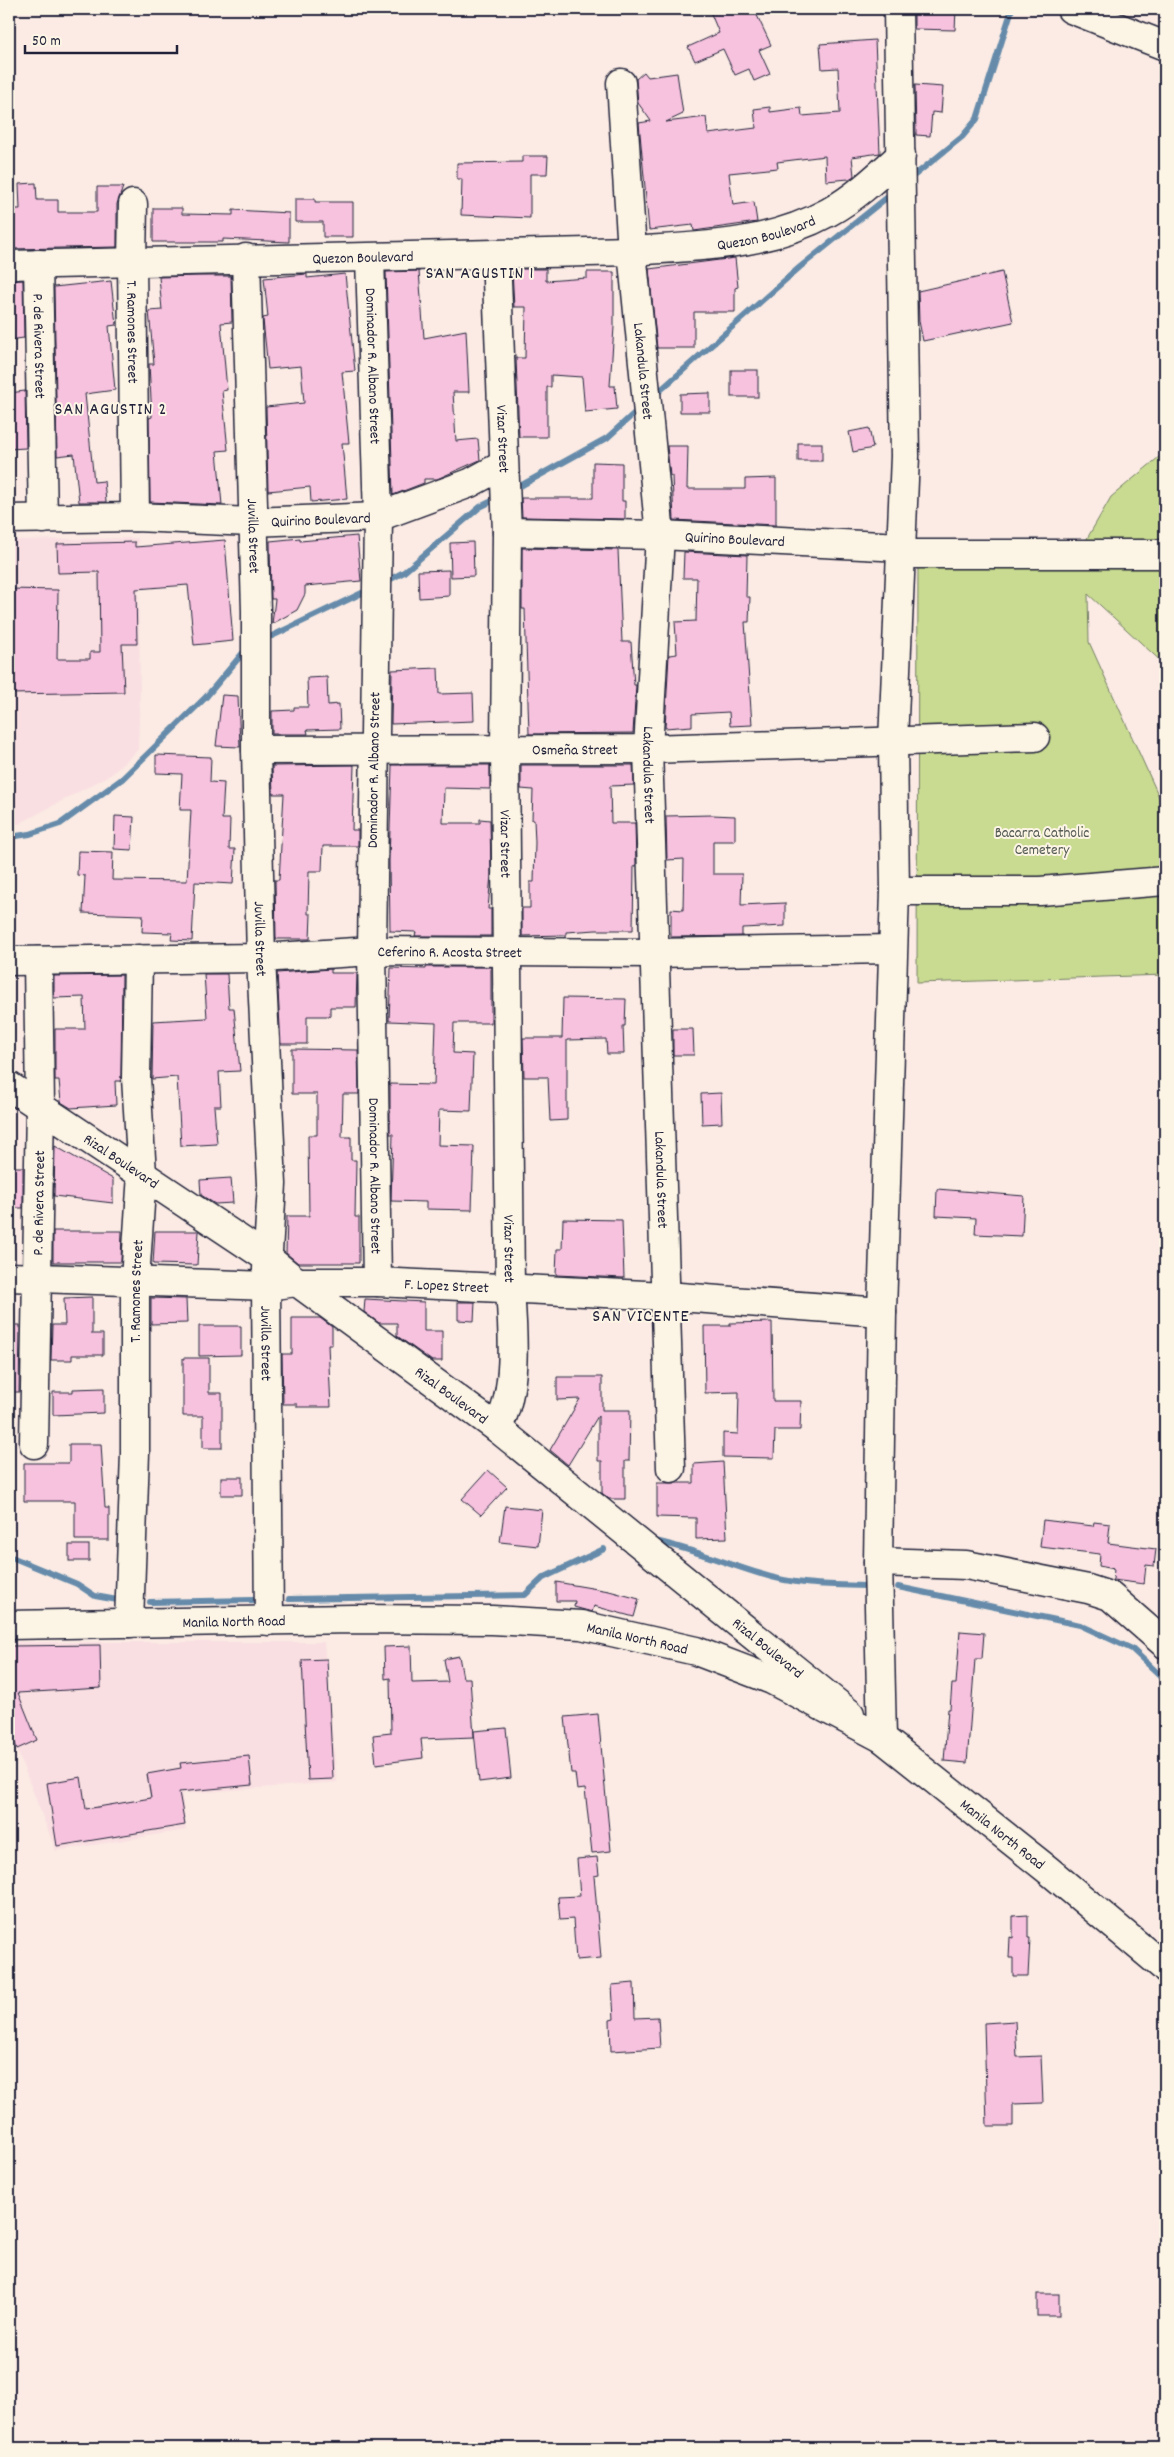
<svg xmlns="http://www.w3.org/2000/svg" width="1174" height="2457" viewBox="0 0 1174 2457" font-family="Dekko,sans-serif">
<rect width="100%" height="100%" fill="#fbebe4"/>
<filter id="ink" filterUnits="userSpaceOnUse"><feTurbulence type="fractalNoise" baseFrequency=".02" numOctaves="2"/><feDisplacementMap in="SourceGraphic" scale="10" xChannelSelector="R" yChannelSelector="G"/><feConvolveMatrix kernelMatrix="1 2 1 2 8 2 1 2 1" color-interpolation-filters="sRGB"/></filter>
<g filter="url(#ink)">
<g fill="#fadfe2">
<path d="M 138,538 L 140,692 L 138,750 L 112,774 L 19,824 L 9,824 L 9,540 Z"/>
<path d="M 9,1642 L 324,1642 L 337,1782 L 182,1794 L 186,1830 L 56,1851 L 9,1730 Z"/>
</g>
<path fill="#c8db90" stroke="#757e66" d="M 1165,452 L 1165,665 L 1088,594 L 1089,642 L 1165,810 L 1165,975 L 917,983 L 918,548 L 1081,549 L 1111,497 Z"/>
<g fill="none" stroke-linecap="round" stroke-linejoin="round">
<g stroke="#668baa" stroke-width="6">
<path d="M 910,179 L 962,137 L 977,119 L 1012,9"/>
<path d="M 655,395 L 800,267 L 890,195"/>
<path d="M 522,485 L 607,438 L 640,408"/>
<path d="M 387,581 L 404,572 L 480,507 L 494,500"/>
<path d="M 272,636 L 364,592"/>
<path d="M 9,837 L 30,834 L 60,824 L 122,779 L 206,697 L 247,648"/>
<path d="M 651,1540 C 690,1548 724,1563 761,1574 C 797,1586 835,1585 872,1586"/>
<path d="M 9,1556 L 77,1584 L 95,1596 L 123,1601"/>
<path d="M 898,1587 L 1080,1625 L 1132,1649 L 1165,1680"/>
<path d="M 289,1599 L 525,1595 L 543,1578 L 604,1549"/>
<path d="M 150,1602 L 253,1600"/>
</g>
</g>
<g fill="#f7c2de" stroke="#22223b">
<path d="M 709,9 L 754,9 L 771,45 L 759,50 L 770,74 L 754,81 L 749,69 L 735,75 L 723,49 L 695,61 L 688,47 L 719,33 Z"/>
<path d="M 914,9 L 956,9 L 955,30 L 914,29 Z"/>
<path d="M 875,40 L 880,153 L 852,157 L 854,176 L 849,179 L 826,181 L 825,156 L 777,162 L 778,168 L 729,173 L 733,205 L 754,202 L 757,222 L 694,231 L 693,225 L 649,230 L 639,123 L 651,121 L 638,103 L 636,79 L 644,72 L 648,77 L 677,73 L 683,114 L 666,122 L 706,117 L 708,134 L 756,128 L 754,109 L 770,107 L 770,112 L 801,108 L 802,116 L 840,113 L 838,68 L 822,69 L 820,44 Z"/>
<path d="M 915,85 L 943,87 L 941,113 L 932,112 L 930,136 L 916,135 Z"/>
<path d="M 522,156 L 548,156 L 547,174 L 530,174 L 530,218 L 461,215 L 462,179 L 457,179 L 457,163 L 522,162 Z"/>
<path d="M 36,183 L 37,200 L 58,200 L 58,212 L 97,212 L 97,187 L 123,187 L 117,204 L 117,247 L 9,249 L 9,209 L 20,209 L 19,184 Z"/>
<path d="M 295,199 L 315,199 L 315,202 L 353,202 L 353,237 L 323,237 L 323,222 L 295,222 Z"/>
<path d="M 153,208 L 182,208 L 182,214 L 233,215 L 233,210 L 289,213 L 289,242 L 223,239 L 223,242 L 153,242 Z"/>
<path d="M 735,258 L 738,287 L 735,288 L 735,312 L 694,312 L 694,348 L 657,348 L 649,269 Z"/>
<path d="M 512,269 L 546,269 L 546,281 L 587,278 L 587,272 L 614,272 L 614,327 L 610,386 L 615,386 L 617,409 L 585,412 L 582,377 L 551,375 L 551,387 L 547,387 L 547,437 L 519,437 L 516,358 L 525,358 L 526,307 L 514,307 Z"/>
<path d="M 419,271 L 424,338 L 466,330 L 469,392 L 453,392 L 456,441 L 478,439 L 480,460 L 437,479 L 424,479 L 424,483 L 393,495 L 386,272 Z"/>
<path d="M 1002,272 L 1013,322 L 923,341 L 919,321 L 918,291 Z"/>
<path d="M 307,274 L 307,278 L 345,274 L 355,371 L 342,372 L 349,443 L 342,443 L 347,499 L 311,502 L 310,487 L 268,491 L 266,407 L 304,403 L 301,366 L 268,369 L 263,320 L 263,318 L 268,317 L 264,278 Z"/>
<path d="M 198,276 L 231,276 L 232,322 L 221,323 L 227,390 L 222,391 L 228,450 L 217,451 L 222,505 L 150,502 L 149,418 L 152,417 L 149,364 L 154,364 L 149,311 L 162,310 L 159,277 Z"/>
<path d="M 23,280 L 24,338 L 9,340 L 9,281 Z"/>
<path d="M 111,281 L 116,325 L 109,326 L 115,390 L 85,394 L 94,482 L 104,481 L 106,502 L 79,502 L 74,454 L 57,456 L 54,287 Z"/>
<rect x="731" y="370" width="27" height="27"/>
<path d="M 25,391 L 26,448 L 9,449 L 9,393 Z"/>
<path d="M 710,393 L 710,412 L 680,412 L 680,394 Z"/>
<path d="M 869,428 L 873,448 L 853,452 L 849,432 Z"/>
<rect x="798" y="443" width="24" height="18"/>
<path d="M 667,446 L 688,446 L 687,489 L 745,489 L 745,479 L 776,478 L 776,525 L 674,520 L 672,476 L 670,476 Z"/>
<path d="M 593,462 L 622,463 L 622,501 L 625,501 L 625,519 L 522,517 L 521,498 L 593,498 Z"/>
<path d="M 357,536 L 361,581 L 305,586 L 305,594 L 297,610 L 272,624 L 275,599 L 271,599 L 270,541 L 300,538 L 300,541 Z"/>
<path d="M 225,540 L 233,641 L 194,645 L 188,585 L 136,589 L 137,644 L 122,644 L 124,692 L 9,694 L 9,589 L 58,590 L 57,659 L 90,659 L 90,652 L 100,652 L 99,572 L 58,573 L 57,544 L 135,542 L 135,547 Z"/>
<path d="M 473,542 L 474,576 L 451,577 L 450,543 Z"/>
<path d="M 522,548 L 618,550 L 622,642 L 631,642 L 634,685 L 636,685 L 633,733 L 529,734 L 525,609 L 522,609 Z"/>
<path d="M 684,552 L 747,555 L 746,597 L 750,597 L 749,622 L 745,622 L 752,725 L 730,726 L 729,712 L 692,714 L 692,726 L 665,728 L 669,655 L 677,654 L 675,622 L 696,621 L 697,578 L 683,578 Z"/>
<path d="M 449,570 L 449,596 L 419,598 L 418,571 Z"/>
<path d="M 438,668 L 439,694 L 473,693 L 474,721 L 391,724 L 392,670 Z"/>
<path d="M 327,677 L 328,705 L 339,704 L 340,729 L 307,730 L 308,734 L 272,734 L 272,711 L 294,710 L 294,707 L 308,707 L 307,678 Z"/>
<path d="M 222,695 L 238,696 L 240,747 L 216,746 Z"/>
<path d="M 156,755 L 211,757 L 210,782 L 224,783 L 222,819 L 230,819 L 229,849 L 235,849 L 233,884 L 195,882 L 192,941 L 171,940 L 172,933 L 142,932 L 143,915 L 83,913 L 85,876 L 77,875 L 78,851 L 113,852 L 112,880 L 187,881 L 191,810 L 180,810 L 182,774 L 156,773 Z"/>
<path d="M 354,765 L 352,830 L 358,830 L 358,846 L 323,846 L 322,871 L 309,871 L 308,914 L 311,914 L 310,939 L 276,939 L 275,880 L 279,880 L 284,794 L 273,794 L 272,766 Z"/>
<path d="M 392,765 L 490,765 L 490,789 L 444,788 L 443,823 L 480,823 L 480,819 L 490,820 L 491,874 L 488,909 L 491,909 L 491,936 L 415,936 L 416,932 L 390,931 L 389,861 Z"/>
<path d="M 521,765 L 633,765 L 634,785 L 610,786 L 611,823 L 635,823 L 636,866 L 634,866 L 633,930 L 596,930 L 566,932 L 566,935 L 522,936 L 522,908 L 530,908 L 530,882 L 534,882 L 535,842 L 534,820 L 532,820 L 533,790 L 521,789 Z"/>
<path d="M 712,815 L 735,816 L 735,841 L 713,841 L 713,874 L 742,874 L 741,905 L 785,903 L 785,926 L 742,928 L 742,936 L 671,937 L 671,909 L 683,910 L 684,859 L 667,860 L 666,816 Z"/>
<path d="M 115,816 L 134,817 L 132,850 L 114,849 Z"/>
<path d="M 426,967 L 491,967 L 491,1023 L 454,1023 L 453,1053 L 473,1054 L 471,1111 L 439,1110 L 438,1145 L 474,1146 L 472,1210 L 426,1209 L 426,1202 L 391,1201 L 393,1134 L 390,1134 L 390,1084 L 434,1085 L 436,1023 L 389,1021 L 391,968 L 426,969 Z"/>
<path d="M 331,969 L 331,973 L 357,973 L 356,1007 L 330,1007 L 330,1016 L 307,1016 L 307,1044 L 281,1044 L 277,973 Z"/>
<path d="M 204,974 L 227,974 L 229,1008 L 234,1008 L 240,1071 L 219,1072 L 221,1106 L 214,1106 L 217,1144 L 181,1146 L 177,1077 L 152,1079 L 153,1021 L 207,1018 Z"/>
<path d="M 122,975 L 121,1081 L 115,1081 L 116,1105 L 71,1108 L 61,1102 L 59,1080 L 55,1080 L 55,1029 L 85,1029 L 84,997 L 54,998 L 54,976 Z"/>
<path d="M 563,998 L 626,999 L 625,1026 L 623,1026 L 624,1054 L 607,1054 L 606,1039 L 567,1040 L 567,1120 L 550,1121 L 548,1077 L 524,1077 L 523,1038 L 562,1038 Z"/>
<path d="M 673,1029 L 693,1029 L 694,1055 L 673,1055 Z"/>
<path d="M 292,1049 L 358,1050 L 359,1094 L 343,1094 L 342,1137 L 351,1137 L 351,1160 L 356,1160 L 355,1217 L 359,1217 L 359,1263 L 298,1263 L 286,1253 L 287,1216 L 309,1216 L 308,1135 L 317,1135 L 317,1094 L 292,1094 Z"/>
<path d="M 721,1093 L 722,1123 L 702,1124 L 701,1094 Z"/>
<path d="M 55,1146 L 113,1179 L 113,1203 L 54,1196 Z"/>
<rect x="9" y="1167" width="14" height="41"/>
<path d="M 231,1178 L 233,1203 L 215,1204 L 201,1195 L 200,1180 Z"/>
<path d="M 937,1189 L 1024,1196 L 1022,1236 L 975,1234 L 976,1218 L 936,1216 Z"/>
<path d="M 563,1219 L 622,1220 L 624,1278 L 556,1275 L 557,1249 L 562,1249 Z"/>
<path d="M 53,1231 L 122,1231 L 121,1262 L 53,1262 Z"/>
<path d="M 155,1231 L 199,1231 L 197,1265 L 153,1264 Z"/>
<path d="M 92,1297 L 92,1334 L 103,1334 L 103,1355 L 72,1355 L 72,1360 L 51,1360 L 52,1325 L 65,1325 L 64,1298 Z"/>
<path d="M 151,1298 L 186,1299 L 187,1323 L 151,1324 Z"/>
<path d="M 365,1299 L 424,1302 L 424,1331 L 442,1331 L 442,1361 L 432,1361 L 397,1336 L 397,1323 L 379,1323 L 364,1312 Z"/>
<path d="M 458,1302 L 475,1302 L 474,1321 L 458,1320 Z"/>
<path d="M 292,1318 L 320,1318 L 332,1327 L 332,1345 L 328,1345 L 331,1407 L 297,1407 L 297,1404 L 283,1404 L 282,1354 L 292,1354 Z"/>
<path d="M 772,1322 L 773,1401 L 801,1401 L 800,1430 L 775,1430 L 774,1458 L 723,1457 L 723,1433 L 738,1434 L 739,1392 L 705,1393 L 704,1326 L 730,1326 L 730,1323 Z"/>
<path d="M 9,1325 L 20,1325 L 19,1392 L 9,1392 Z"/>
<path d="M 199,1326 L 241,1326 L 241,1355 L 199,1356 Z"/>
<path d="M 183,1358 L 209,1358 L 209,1393 L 222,1393 L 222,1448 L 203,1448 L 203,1416 L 183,1416 Z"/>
<path d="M 557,1377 L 602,1377 L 602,1410 L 630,1410 L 629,1461 L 625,1461 L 625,1499 L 609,1499 L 602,1493 L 602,1461 L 598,1461 L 598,1416 L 568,1465 L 550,1450 L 580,1399 L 557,1400 Z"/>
<path d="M 104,1388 L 104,1413 L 53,1415 L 53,1392 L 73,1392 L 73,1389 Z"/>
<path d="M 69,1444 L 101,1444 L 105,1508 L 109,1508 L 109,1540 L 75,1540 L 75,1501 L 24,1501 L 24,1463 L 69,1463 Z"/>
<path d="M 723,1462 L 727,1538 L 696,1539 L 696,1518 L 657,1517 L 657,1483 L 694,1483 L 694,1464 Z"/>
<path d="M 488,1470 L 507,1487 L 481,1515 L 462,1499 Z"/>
<rect x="221" y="1477" width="21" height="18"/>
<path d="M 505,1506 L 542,1510 L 538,1546 L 500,1542 Z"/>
<path d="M 1043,1520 L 1093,1526 L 1094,1522 L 1110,1524 L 1108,1543 L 1156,1549 L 1154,1566 L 1146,1565 L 1144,1584 L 1113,1580 L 1114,1569 L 1099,1566 L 1100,1554 L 1040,1547 Z"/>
<rect x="69" y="1545" width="20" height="16"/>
<path d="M 556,1582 L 609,1591 L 639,1599 L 634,1617 L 594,1606 L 592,1612 L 574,1607 L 575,1601 L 556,1601 Z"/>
<path d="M 960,1631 L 984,1633 L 982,1659 L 975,1659 L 967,1763 L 944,1761 L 948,1709 L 950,1709 L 952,1684 L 956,1684 Z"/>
<path d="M 100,1645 L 101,1688 L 18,1693 L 37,1740 L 17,1749 L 9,1726 L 9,1646 Z"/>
<path d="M 411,1646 L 412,1683 L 448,1682 L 444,1659 L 459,1656 L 463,1678 L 470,1678 L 474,1737 L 421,1739 L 423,1758 L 376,1764 L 373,1735 L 391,1733 L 390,1678 L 385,1679 L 384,1647 Z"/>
<path d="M 327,1659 L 333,1779 L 308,1780 L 302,1660 Z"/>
<path d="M 598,1714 L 611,1851 L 592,1853 L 585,1789 L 577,1790 L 575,1773 L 571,1773 L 565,1717 Z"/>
<path d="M 506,1728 L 511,1778 L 479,1782 L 474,1731 Z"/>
<path d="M 249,1756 L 252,1785 L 179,1792 L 185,1825 L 57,1846 L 47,1783 L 81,1777 L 86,1809 L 151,1798 L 147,1774 L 181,1768 L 180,1763 Z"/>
<path d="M 597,1857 L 599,1875 L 594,1876 L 601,1958 L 576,1960 L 573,1919 L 560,1920 L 558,1897 L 580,1896 L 577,1859 Z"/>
<path d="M 1028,1915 L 1028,1938 L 1030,1938 L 1028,1976 L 1013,1976 L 1013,1958 L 1009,1958 L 1010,1937 L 1013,1938 L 1013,1916 Z"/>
<path d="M 634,1983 L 635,2018 L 658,2017 L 660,2048 L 611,2051 L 610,2020 L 614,2019 L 612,1985 Z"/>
<path d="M 1015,2021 L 1017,2057 L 1041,2056 L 1043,2103 L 1013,2104 L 1013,2126 L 987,2126 L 984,2023 Z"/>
<rect x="1037" y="2294" width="22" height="22"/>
</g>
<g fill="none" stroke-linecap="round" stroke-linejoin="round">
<defs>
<g id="minor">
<path d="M 1071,9 L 1165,46"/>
<path id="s1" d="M 621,83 L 632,251 L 660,535 L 648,749 L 671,1468"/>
<path id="s2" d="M 133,204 L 132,262 L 135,517"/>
<path id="s3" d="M 496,255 L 507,532 L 505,748 L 510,1290 C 513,1331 518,1392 497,1428"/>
<path id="s4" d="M 246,258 L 256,611 L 256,750 L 261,958 L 272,1184 L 266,1286 L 269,1621"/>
<path id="s5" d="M 370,258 L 378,517 L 372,951 L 377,1282"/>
<path id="s6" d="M 38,264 L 43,519"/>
<path id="s7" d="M 9,265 L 632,251 C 701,246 767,246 829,212 C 856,197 878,176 901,155"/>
<path id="s8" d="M 9,519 L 135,517 L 252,522 L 378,517 L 470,483 L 503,465"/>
<path id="s9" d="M 507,532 L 660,535 L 902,547"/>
<path d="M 902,554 L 1165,554"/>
<path id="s10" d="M 256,750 L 648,749 L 1035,737"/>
<path d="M 895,891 L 1040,891 L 1165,881"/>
<path id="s11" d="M 9,961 L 261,958 L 372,951 L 653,953 L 892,949"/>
<path id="s12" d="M 9,1277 L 266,1286 L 297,1282 L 377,1282 L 666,1296 L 882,1312"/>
<path id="s13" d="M 34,1444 L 40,1106 L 38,961"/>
<path d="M 878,1562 L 966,1565 L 1088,1589 L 1110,1596 L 1165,1644"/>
<path id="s14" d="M 129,1623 L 135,1453 L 135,1280 L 142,1174 L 136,1078 L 138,959"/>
<path d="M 882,1738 L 878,1562 L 882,1312 L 895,891 L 893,742 L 905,456 L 898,9"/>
</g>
<g id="major">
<path id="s15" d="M 9,1086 L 266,1257 L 297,1282 L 497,1428 L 850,1714"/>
</g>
<g id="highway">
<path id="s16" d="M 9,1625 L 353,1619 L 492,1620 L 581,1625 L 696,1651 L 772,1680 L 882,1738 L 1048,1870 L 1165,1968"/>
</g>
</defs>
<use href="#minor" stroke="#22223b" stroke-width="31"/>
<use href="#major" stroke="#22223b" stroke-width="31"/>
<use href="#highway" stroke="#22223b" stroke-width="31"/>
<use href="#minor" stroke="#fcf5e5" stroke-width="28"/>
<use href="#major" stroke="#fcf5e5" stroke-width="28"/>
<use href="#highway" stroke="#fcf5e5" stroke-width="28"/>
</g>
</g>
<g text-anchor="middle" stroke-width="4" stroke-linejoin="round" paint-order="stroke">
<g font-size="15" fill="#22223b" stroke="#fcf5e5">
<text dy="5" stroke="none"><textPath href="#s7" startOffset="759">Quezon Boulevard</textPath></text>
<text dy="5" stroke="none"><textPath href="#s7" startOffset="354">Quezon Boulevard</textPath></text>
<text dy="5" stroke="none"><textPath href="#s2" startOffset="128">T. Ramones Street</textPath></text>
<text dy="5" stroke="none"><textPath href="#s6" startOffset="82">P. de Rivera Street</textPath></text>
<text dy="5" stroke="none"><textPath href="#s5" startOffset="108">Dominador R. Albano Street</textPath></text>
<text dy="5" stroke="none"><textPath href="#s1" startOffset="289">Lakandula Street</textPath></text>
<text dy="5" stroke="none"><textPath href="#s3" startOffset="184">Vizar Street</textPath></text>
<text dy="5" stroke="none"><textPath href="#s8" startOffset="312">Quirino Boulevard</textPath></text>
<text dy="5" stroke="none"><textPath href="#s4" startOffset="278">Juvilla Street</textPath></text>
<text dy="5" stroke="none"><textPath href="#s9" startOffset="228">Quirino Boulevard</textPath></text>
<text dy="5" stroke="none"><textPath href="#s10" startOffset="319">Osmeña Street</textPath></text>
<text transform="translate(373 770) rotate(-89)" y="5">Dominador R. Albano Street</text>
<text dy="5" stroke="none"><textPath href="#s1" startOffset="694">Lakandula Street</textPath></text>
<text dy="5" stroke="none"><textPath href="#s3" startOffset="589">Vizar Street</textPath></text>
<text dy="5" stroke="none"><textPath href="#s4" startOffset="681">Juvilla Street</textPath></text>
<text dy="5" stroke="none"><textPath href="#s11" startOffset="441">Ceferino R. Acosta Street</textPath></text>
<text dy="5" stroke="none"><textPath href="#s15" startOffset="135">Rizal Boulevard</textPath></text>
<text dy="5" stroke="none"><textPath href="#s5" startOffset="918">Dominador R. Albano Street</textPath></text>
<text dy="5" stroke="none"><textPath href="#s1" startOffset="1099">Lakandula Street</textPath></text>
<text dy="5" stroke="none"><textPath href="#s13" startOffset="241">P. de Rivera Street</textPath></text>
<text dy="5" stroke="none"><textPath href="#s3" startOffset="994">Vizar Street</textPath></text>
<text dy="5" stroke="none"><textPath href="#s12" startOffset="438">F. Lopez Street</textPath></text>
<text dy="5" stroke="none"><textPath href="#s14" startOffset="332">T. Ramones Street</textPath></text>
<text dy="5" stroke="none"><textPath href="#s4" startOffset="1086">Juvilla Street</textPath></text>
<text dy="5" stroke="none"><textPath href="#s15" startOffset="540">Rizal Boulevard</textPath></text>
<text dy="5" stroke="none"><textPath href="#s16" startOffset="225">Manila North Road</textPath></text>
<text dy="5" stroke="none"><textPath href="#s16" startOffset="630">Manila North Road</textPath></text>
<text dy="5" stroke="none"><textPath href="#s15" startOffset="945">Rizal Boulevard</textPath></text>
<text dy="5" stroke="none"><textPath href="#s16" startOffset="1050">Manila North Road</textPath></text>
</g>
<g font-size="15" fill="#545a54" stroke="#fcf5e5">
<text x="1042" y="837">Bacarra Catholic<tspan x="1042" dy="17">Cemetery</tspan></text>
</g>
<g font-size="18" letter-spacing="1" fill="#22223b" stroke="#fcf5e5">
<text x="480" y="278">SAN AGUSTIN 1</text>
<text x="111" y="414">SAN AGUSTIN 2</text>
<text x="641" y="1321">SAN VICENTE</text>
</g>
</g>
<rect width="1174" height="2457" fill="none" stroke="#fcf5e5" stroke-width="30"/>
<rect x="15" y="15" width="1144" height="2427" fill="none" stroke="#22223b" stroke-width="2" filter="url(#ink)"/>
<path d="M25 45v8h152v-8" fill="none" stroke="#22223b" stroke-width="2.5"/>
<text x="32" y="45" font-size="15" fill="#22223b" stroke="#fcf5e5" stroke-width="4" paint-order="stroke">50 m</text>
</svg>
